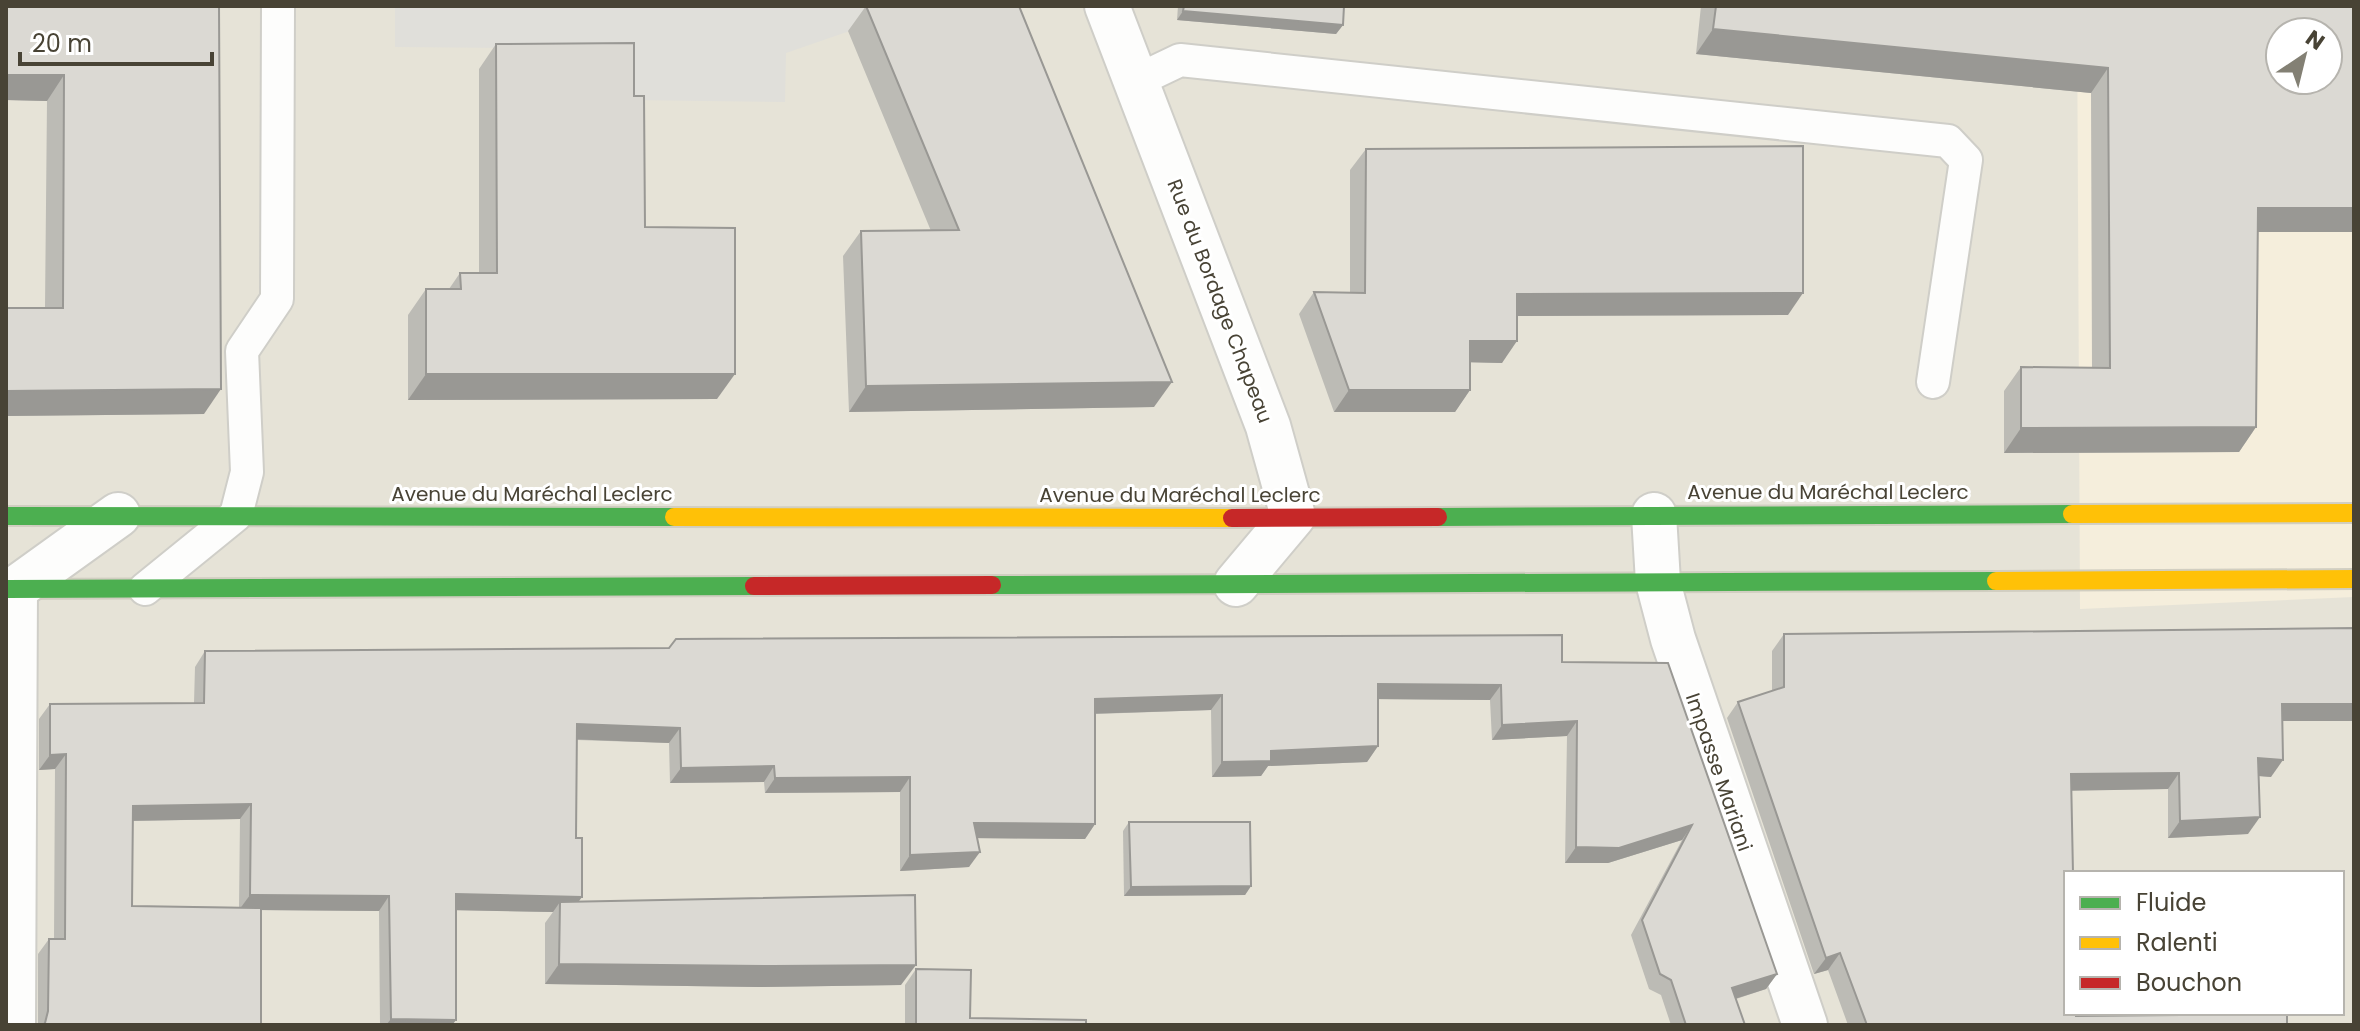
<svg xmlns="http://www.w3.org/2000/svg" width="2360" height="1031" viewBox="0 0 2360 1031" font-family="Poppins,sans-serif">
<rect width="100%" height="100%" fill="#f1f0ea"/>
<path fill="#e6e3d7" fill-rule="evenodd" d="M 6,6 L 2077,6 L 2354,597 L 2354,1025 L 6,1025 ZM 2066,873 L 2342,873 L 2342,1013 L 2066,1013 Z"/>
<path fill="#f5eedc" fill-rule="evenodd" d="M 2077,6 L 2354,6 L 2354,597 L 2080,609 ZM 2280,32 L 2328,32 L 2328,80 L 2280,80 Z"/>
<path fill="#e0dfda" d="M 395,6 L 922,6 L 786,53 L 785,102 L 627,100 L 623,49 L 395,47 Z"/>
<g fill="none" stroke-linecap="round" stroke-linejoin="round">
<defs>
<g id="lane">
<path d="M 1136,81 L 1180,60 L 1948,141 L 1966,160 L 1933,382"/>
<path d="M 145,589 L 236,515 L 247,472 L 242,351 L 277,299 L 278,6"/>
</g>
<g id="street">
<path d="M 1107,6 L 1268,426 L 1293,516 L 1236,584"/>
<path d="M 1654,515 L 1658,582 L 1673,639 L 1805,1025"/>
<path d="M 13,1025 L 15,589 L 118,515"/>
</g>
<g id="fast">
<path d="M 6,516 L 674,517"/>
<path d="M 1438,517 L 2072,514"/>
<path d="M 992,585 L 1996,581"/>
<path d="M 6,589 L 754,586"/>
</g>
<g id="slow">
<path d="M 2072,514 L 2354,513"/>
<path d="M 674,517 L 1232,518"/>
<path d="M 1996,581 L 2354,579"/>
</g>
<g id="jam">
<path d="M 1232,518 L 1438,517"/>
<path d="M 754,586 L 992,585"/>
</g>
</defs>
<use href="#lane" stroke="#cfcec8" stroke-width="36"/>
<use href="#street" stroke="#cfcec8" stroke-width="48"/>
<use href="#fast" stroke="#d1cec1" stroke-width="22"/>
<use href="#slow" stroke="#d1cec1" stroke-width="22"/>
<use href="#jam" stroke="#d1cec1" stroke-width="22"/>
<use href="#lane" stroke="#fdfdfc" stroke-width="32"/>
<use href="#street" stroke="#fdfdfc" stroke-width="44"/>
<use href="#fast" stroke="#4caf50" stroke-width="18"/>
<use href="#slow" stroke="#ffc107" stroke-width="18"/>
<use href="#jam" stroke="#c62828" stroke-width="18"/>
</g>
<g fill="#bcbbb5" fill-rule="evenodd">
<path d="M 219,6 L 204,414 L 6,416 L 6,308 L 45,308 L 47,101 L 6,100 Z"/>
<path d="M 866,6 L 1154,407 L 849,412 L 843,256 L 861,231 L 931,231 L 848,31 Z"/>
<path d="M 1178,6 L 1344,6 L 1343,25 L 1336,34 L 1177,20 Z"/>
<path d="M 1701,6 L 2354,6 L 2354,232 L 2258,232 L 2256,427 L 2239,452 L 2004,453 L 2004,391 L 2021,367 L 2092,368 L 2091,93 L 1696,54 Z"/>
<path d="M 496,44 L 634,96 L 645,227 L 717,399 L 408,400 L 408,315 L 426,289 L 449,289 L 460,273 L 479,273 L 479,69 Z"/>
<path d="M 1366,149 L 1788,315 L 1517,316 L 1502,363 L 1470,362 L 1470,390 L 1455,412 L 1334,412 L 1299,314 L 1314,292 L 1350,293 L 1350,170 Z"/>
<path d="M 2354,628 L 2354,721 L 2282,721 L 2271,777 L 2259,776 L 2248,834 L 2168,838 L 2168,789 L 2071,790 L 2076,1016 L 2287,1025 L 1848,1025 L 1828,970 L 1814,974 L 1727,718 L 1738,702 L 1772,691 L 1772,651 L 1784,634 Z"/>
<path d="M 205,651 L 1668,663 L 1777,974 L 1766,989 L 1736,999 L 1745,1025 L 1671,1025 L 1661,995 L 1649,989 L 1631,935 L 1682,840 L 1608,863 L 1565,863 L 1567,736 L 1492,740 L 1490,700 L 1378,699 L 1378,746 L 1367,762 L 1268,766 L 1261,776 L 1212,777 L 1211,710 L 1095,714 L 1095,824 L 1085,839 L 977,838 L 969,867 L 900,871 L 900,792 L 765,793 L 764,782 L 670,783 L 669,743 L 577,740 L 576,838 L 579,902 L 901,985 L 758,987 L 545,984 L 545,923 L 553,912 L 456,910 L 456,1020 L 452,1025 L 380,1025 L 379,911 L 261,910 L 261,1025 L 38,1025 L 38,954 L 49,939 L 54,939 L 55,769 L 39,770 L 39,719 L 50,704 L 194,703 L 195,667 ZM 240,819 L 239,907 L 132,906 L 133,821 Z"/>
<path d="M 1129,822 L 1251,886 L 1245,895 L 1124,896 L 1123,831 Z"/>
<path d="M 916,969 L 970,1018 L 1086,1025 L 905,1025 L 905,985 Z"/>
</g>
<g fill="#999894">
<path d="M 1183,11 L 1343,25 L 1336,34 L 1177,20 Z"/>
<path d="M 1713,29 L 2108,68 L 2091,93 L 1696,54 Z"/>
<path d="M 6,75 L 64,75 L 47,101 L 6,100 Z"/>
<path d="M 2258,208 L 2354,208 L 2354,232 L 2241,232 Z"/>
<path d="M 1803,293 L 1788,315 L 1502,316 L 1517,294 Z"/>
<path d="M 1470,341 L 1517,341 L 1502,363 L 1455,362 Z"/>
<path d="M 426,374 L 735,374 L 717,399 L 408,400 Z"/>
<path d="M 1172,382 L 1154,407 L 849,412 L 866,386 Z"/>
<path d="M 221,389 L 204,414 L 6,416 L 6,391 Z"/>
<path d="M 1349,390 L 1470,390 L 1455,412 L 1334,412 Z"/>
<path d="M 2256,427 L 2239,452 L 2004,453 L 2021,428 Z"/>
<path d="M 1378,684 L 1501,685 L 1490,700 L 1367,699 Z"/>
<path d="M 1222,695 L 1211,710 L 1084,714 L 1095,699 Z"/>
<path d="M 2282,704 L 2354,704 L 2354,721 L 2270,721 Z"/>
<path d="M 1577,721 L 1567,736 L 1492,740 L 1502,725 Z"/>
<path d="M 577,724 L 680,728 L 669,743 L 567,739 Z"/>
<path d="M 1378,746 L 1367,762 L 1268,766 L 1261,776 L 1212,777 L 1222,762 L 1271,751 Z"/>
<path d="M 66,754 L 55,769 L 39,770 L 50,755 Z"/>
<path d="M 2258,758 L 2283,760 L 2271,777 L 2246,775 Z"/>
<path d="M 774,766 L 764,782 L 670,783 L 681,768 Z"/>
<path d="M 2179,773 L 2168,789 L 2059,791 L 2071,774 Z"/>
<path d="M 910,777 L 900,792 L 765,793 L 775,778 Z"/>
<path d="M 251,804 L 240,819 L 122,821 L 133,806 Z"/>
<path d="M 2260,817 L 2248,834 L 2168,838 L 2180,821 Z"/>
<path d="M 974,823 L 1095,824 L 1085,839 L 964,838 Z"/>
<path d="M 1692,825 L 1682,840 L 1608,863 L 1565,863 L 1576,847 Z"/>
<path d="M 980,852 L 969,867 L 900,871 L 910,855 Z"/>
<path d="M 1251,886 L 1245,895 L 1124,896 L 1131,887 Z"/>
<path d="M 456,894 L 582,897 L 571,912 L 560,902 L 553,912 L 445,910 Z"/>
<path d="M 250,895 L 389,896 L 379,911 L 239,910 Z"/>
<path d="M 1840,953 L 1828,970 L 1814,974 L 1826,958 Z"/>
<path d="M 559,964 L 916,965 L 901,985 L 758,987 L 545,984 Z"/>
<path d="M 1777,974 L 1766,989 L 1722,1003 L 1732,988 Z"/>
<path d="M 391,1019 L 456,1020 L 452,1025 L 386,1025 Z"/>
</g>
<g fill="#dbd9d3" stroke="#999894" stroke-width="2" fill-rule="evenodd">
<path d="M 6,6 L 219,6 L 221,389 L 6,391 L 6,308 L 63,308 L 64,75 L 6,75 Z"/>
<path d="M 866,6 L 1019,6 L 1172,382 L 866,386 L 861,231 L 959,230 Z"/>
<path d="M 1184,6 L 1344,6 L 1343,25 L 1183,11 Z"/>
<path d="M 1716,6 L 2354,6 L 2354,208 L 2258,208 L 2256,427 L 2021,428 L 2021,367 L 2110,368 L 2108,68 L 1713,29 ZM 2280,32 L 2328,32 L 2328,80 L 2280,80 Z"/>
<path d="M 634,43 L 634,96 L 644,96 L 645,227 L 735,228 L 735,374 L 426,374 L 426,289 L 461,289 L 460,273 L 497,273 L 496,44 Z"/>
<path d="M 1803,146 L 1803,293 L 1517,294 L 1517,341 L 1470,341 L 1470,390 L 1349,390 L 1314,292 L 1365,293 L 1366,149 Z"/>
<path d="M 2354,628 L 2354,704 L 2282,704 L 2283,760 L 2258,758 L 2260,817 L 2180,821 L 2179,773 L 2071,774 L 2073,873 L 2066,873 L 2066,1013 L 2076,1013 L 2076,1016 L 2287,1014 L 2287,1025 L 1867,1025 L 1840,953 L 1826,958 L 1738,702 L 1784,687 L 1784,634 Z"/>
<path d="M 1562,635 L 1562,662 L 1668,663 L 1777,974 L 1732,988 L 1745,1025 L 1686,1025 L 1671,980 L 1660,974 L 1642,920 L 1692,825 L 1619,848 L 1576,847 L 1577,721 L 1502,725 L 1501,685 L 1378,684 L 1378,746 L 1271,751 L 1271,761 L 1222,762 L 1222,695 L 1095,699 L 1095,824 L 974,823 L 980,852 L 910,855 L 910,777 L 775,778 L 774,766 L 681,768 L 680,728 L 577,724 L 576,838 L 582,838 L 582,897 L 456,894 L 456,1020 L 391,1019 L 389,896 L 250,895 L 251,804 L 133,806 L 132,906 L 261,908 L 261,1025 L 43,1025 L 45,1023 L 48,1011 L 49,939 L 65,939 L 66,754 L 50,755 L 50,704 L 204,703 L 205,651 L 669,648 L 676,639 Z"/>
<path d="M 1129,822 L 1250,822 L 1251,886 L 1131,887 Z"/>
<path d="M 915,895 L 916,965 L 773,966 L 559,964 L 560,902 Z"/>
<path d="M 916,969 L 971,970 L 970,1018 L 1086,1020 L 1086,1025 L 916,1025 Z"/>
</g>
<g text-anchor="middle" stroke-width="6" stroke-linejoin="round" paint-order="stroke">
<g font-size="20" fill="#484335" stroke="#fff">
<text transform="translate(1220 301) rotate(69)" y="7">Rue du Bordage Chapeau</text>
<text x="1828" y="499">Avenue du Maréchal Leclerc</text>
<text x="532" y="501">Avenue du Maréchal Leclerc</text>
<text x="1180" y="502">Avenue du Maréchal Leclerc</text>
<text transform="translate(1719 772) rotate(71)" y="7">Impasse Mariani</text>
</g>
</g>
<rect width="2360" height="1031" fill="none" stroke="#484335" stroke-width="16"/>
<rect x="2064" y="871" width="280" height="144" fill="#ffffff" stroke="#b6b4ae" stroke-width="2"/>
<rect x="2080" y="897" width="40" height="12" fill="#4caf50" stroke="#b6b4ae" stroke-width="2"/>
<text x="2136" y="911" font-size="24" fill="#484335">Fluide</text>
<rect x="2080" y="937" width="40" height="12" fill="#ffc107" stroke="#b6b4ae" stroke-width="2"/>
<text x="2136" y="951" font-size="24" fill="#484335">Ralenti</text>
<rect x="2080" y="977" width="40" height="12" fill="#c62828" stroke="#b6b4ae" stroke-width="2"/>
<text x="2136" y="991" font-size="24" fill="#484335">Bouchon</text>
<g transform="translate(2304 56) rotate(35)"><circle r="38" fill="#ffffff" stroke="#b6b4ae" stroke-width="2"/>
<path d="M0-6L14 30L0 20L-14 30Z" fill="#838074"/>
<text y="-12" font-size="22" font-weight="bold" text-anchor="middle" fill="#484335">N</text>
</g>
<path d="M20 52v12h192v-12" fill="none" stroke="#484335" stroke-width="4"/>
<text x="32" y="52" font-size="24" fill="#484335" stroke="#ffffff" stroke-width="6" paint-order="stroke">20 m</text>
</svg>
